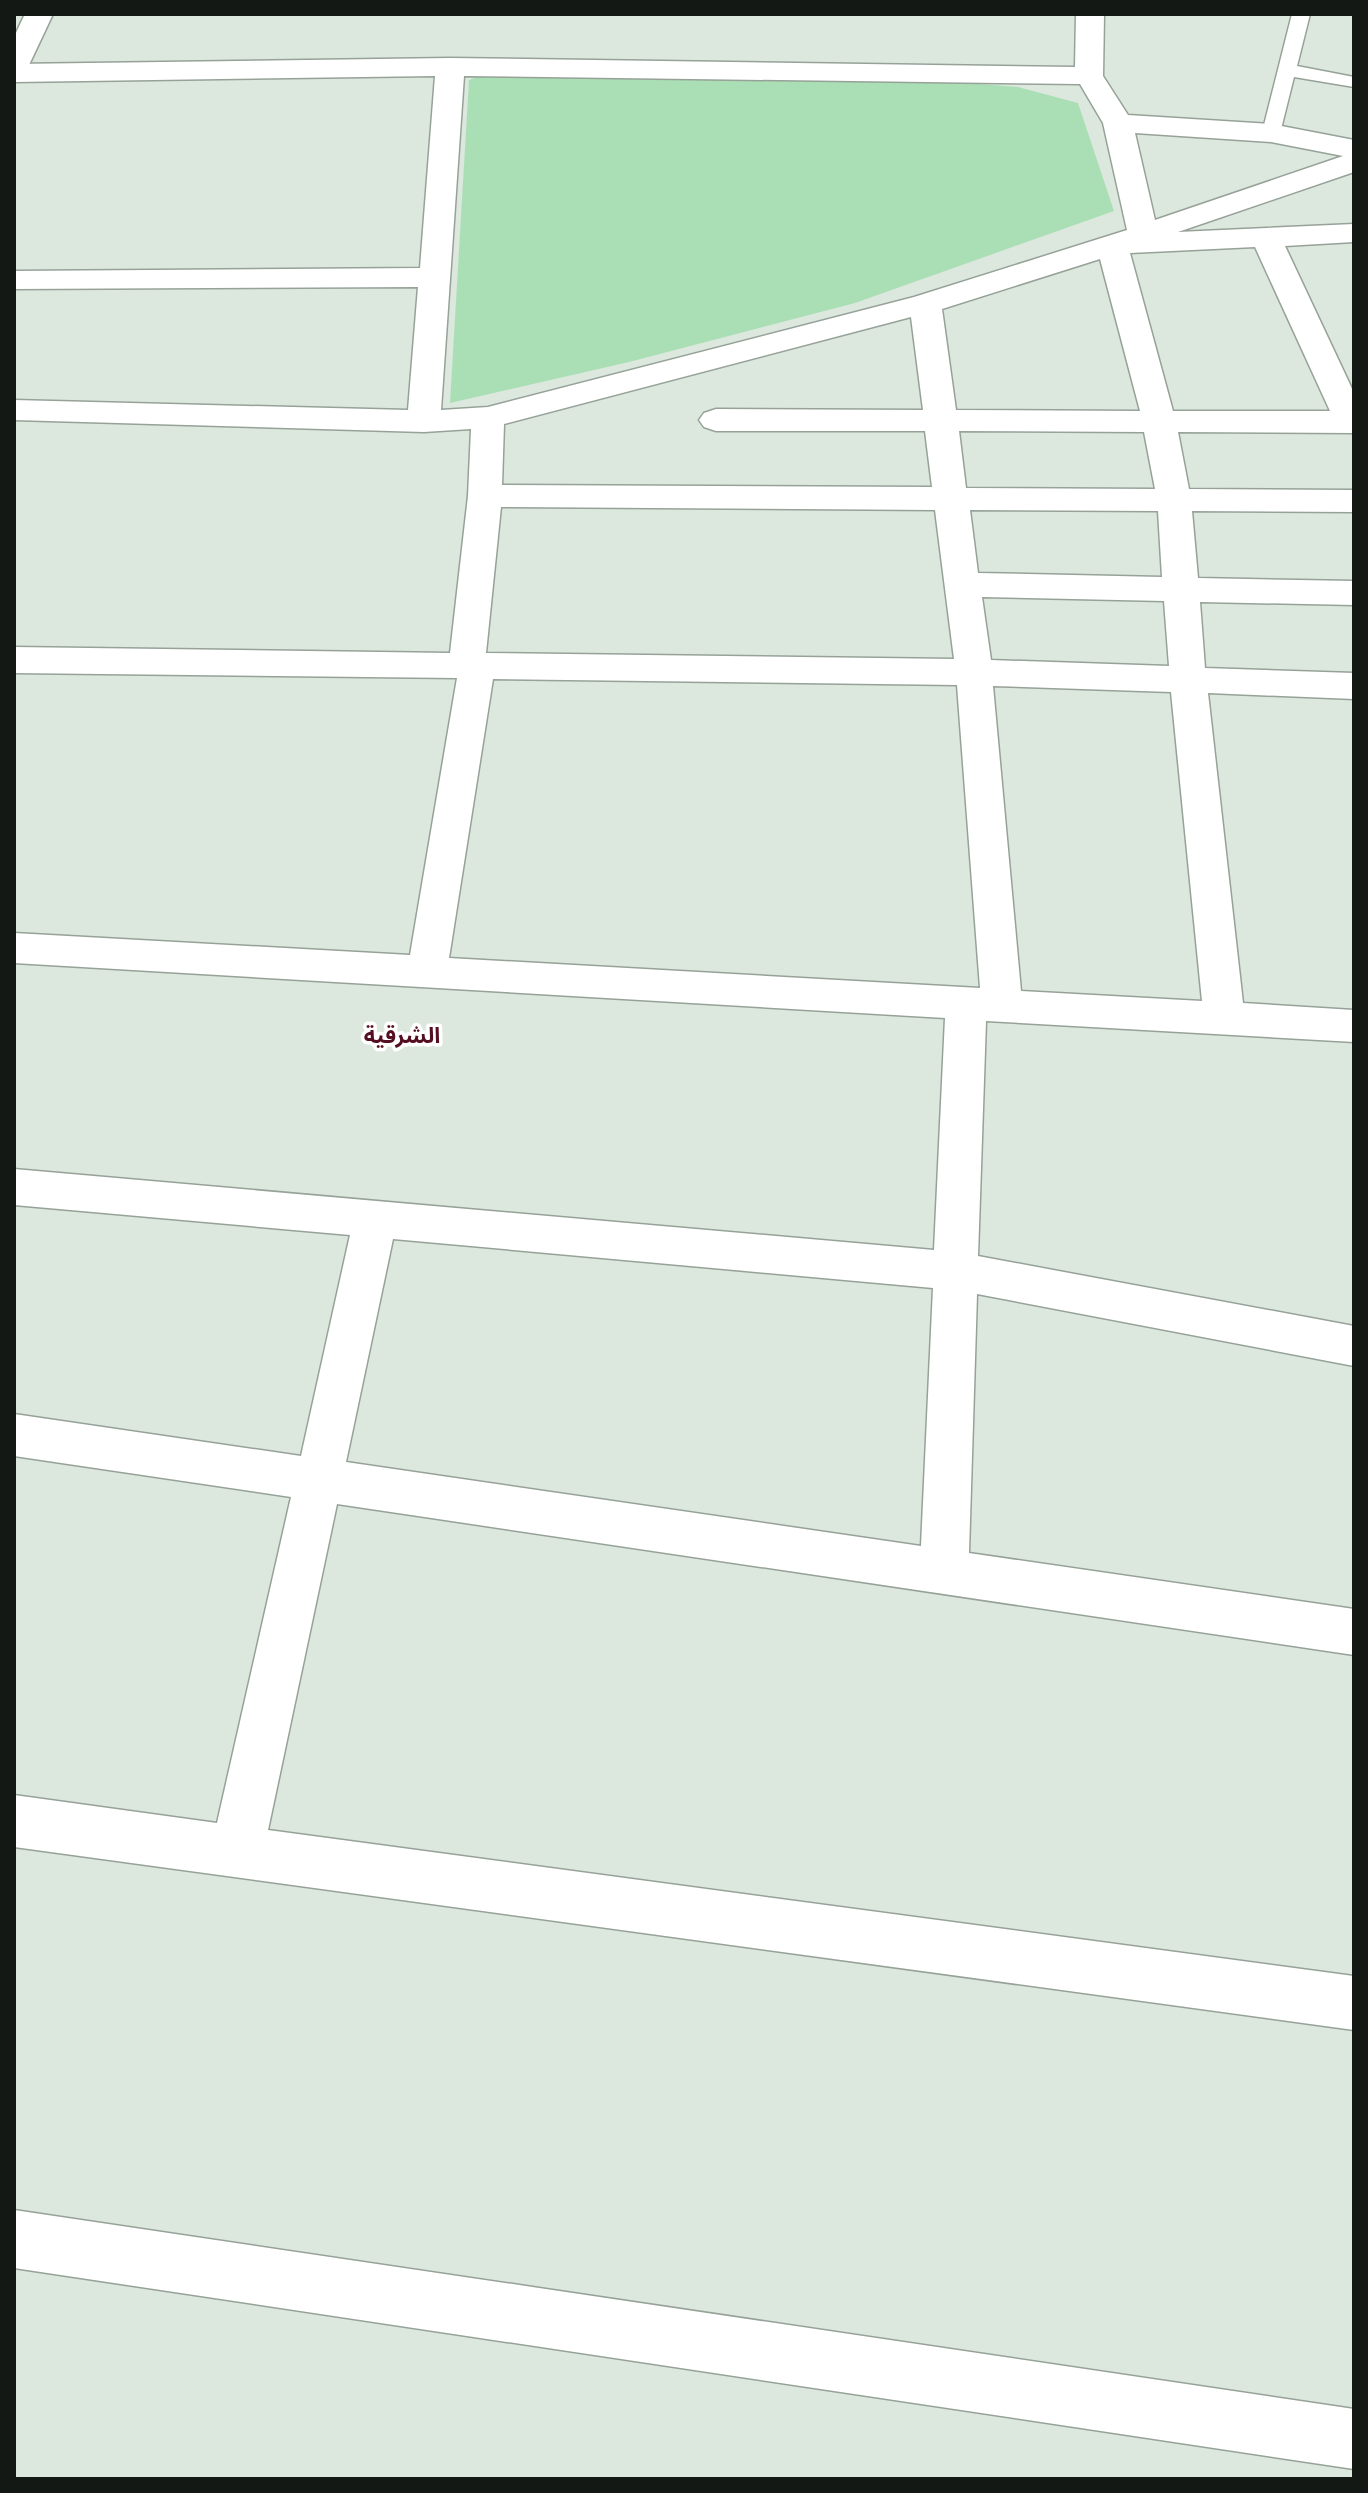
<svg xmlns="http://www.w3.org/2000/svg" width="1368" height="2493" viewBox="0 0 1368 2493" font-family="Signika,'Noto Sans Arabic',sans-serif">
<rect width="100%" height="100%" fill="#dce8de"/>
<path fill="#aadfb5" d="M 489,72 L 928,80 L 1018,87 L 1078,103 L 1114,211 L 855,303 L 629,362 L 450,403 L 469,80 Z"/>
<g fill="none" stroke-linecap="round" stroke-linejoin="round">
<defs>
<path id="service" d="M 1292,14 L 1310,14 L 1297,66 L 1354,77 L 1354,87 L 1294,77 L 1280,133 L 1271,139 L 1262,133 Z"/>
<g id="minor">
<path d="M 1076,14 L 1104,14 L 1103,76 L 1128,115 L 1271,124 L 1354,140 L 1354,172 L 1178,232 L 1354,224 L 1354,242 L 1285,246 L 1354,393 L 1354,433 L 1178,432 L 1189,489 L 1354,490 L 1354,512 L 1192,511 L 1198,578 L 1354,581 L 1354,605 L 1200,602 L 1205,668 L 1354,673 L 1354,699 L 1208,693 L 1243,1003 L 1354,1010 L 1354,1042 L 986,1021 L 978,1256 L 1354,1326 L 1354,1366 L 977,1294 L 969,1553 L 1354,1609 L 1354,1655 L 337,1504 L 268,1830 L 1354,1976 L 1354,2030 L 14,1847 L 14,1795 L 217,1823 L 291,1497 L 14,1456 L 14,1414 L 301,1456 L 350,1235 L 14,1205 L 14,1169 L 934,1250 L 945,1018 L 14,963 L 14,933 L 410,955 L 457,678 L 14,673 L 14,647 L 450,653 L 468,496 L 471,429 L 424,432 L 14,420 L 14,400 L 408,410 L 418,287 L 14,289 L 14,271 L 420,268 L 435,76 L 14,82 L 14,64 L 450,58 L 1075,67 ZM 464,76 L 1080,84 L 1103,123 L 1127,230 L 914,297 L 488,407 L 441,410 ZM 1135,133 L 1271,142 L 1343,156 L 1155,220 ZM 1255,247 L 1330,411 L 1173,411 L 1130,253 ZM 1100,259 L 1140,411 L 956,410 L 942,309 ZM 911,317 L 923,410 L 716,409 L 704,413 L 699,420 L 704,427 L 716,431 L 925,431 L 932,487 L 502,485 L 504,424 ZM 959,431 L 1144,432 L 1155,489 L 966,488 ZM 501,507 L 935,510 L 954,659 L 486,653 ZM 970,510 L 1158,511 L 1162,577 L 978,573 ZM 982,597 L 1164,601 L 1169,666 L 991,660 ZM 493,679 L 957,685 L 980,988 L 449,958 ZM 993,686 L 1171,692 L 1202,1001 L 1021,991 ZM 393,1239 L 933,1288 L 921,1546 L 346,1462 Z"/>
<path d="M 14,2210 L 1354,2409 L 1354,2469 L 14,2268 Z"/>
</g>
<path id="primary" d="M 25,14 L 53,14 L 28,67 L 24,73 L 14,76 L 14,37 Z"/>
</defs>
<use href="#service" stroke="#96a298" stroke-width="3"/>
<use href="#minor" stroke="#96a298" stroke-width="3"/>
<use href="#primary" stroke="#96a298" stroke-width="3"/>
<use href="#service" fill="#fff" fill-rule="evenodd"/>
<use href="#minor" fill="#fff" fill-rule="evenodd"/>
<use href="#primary" fill="#fff" fill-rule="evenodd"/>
</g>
<g text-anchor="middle" stroke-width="7" stroke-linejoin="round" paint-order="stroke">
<g font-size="22" font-weight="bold" fill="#540f22" stroke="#fff">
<text x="402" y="1043">الشرقية</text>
</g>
</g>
<rect width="1368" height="2493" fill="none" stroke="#141815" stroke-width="32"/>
</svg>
